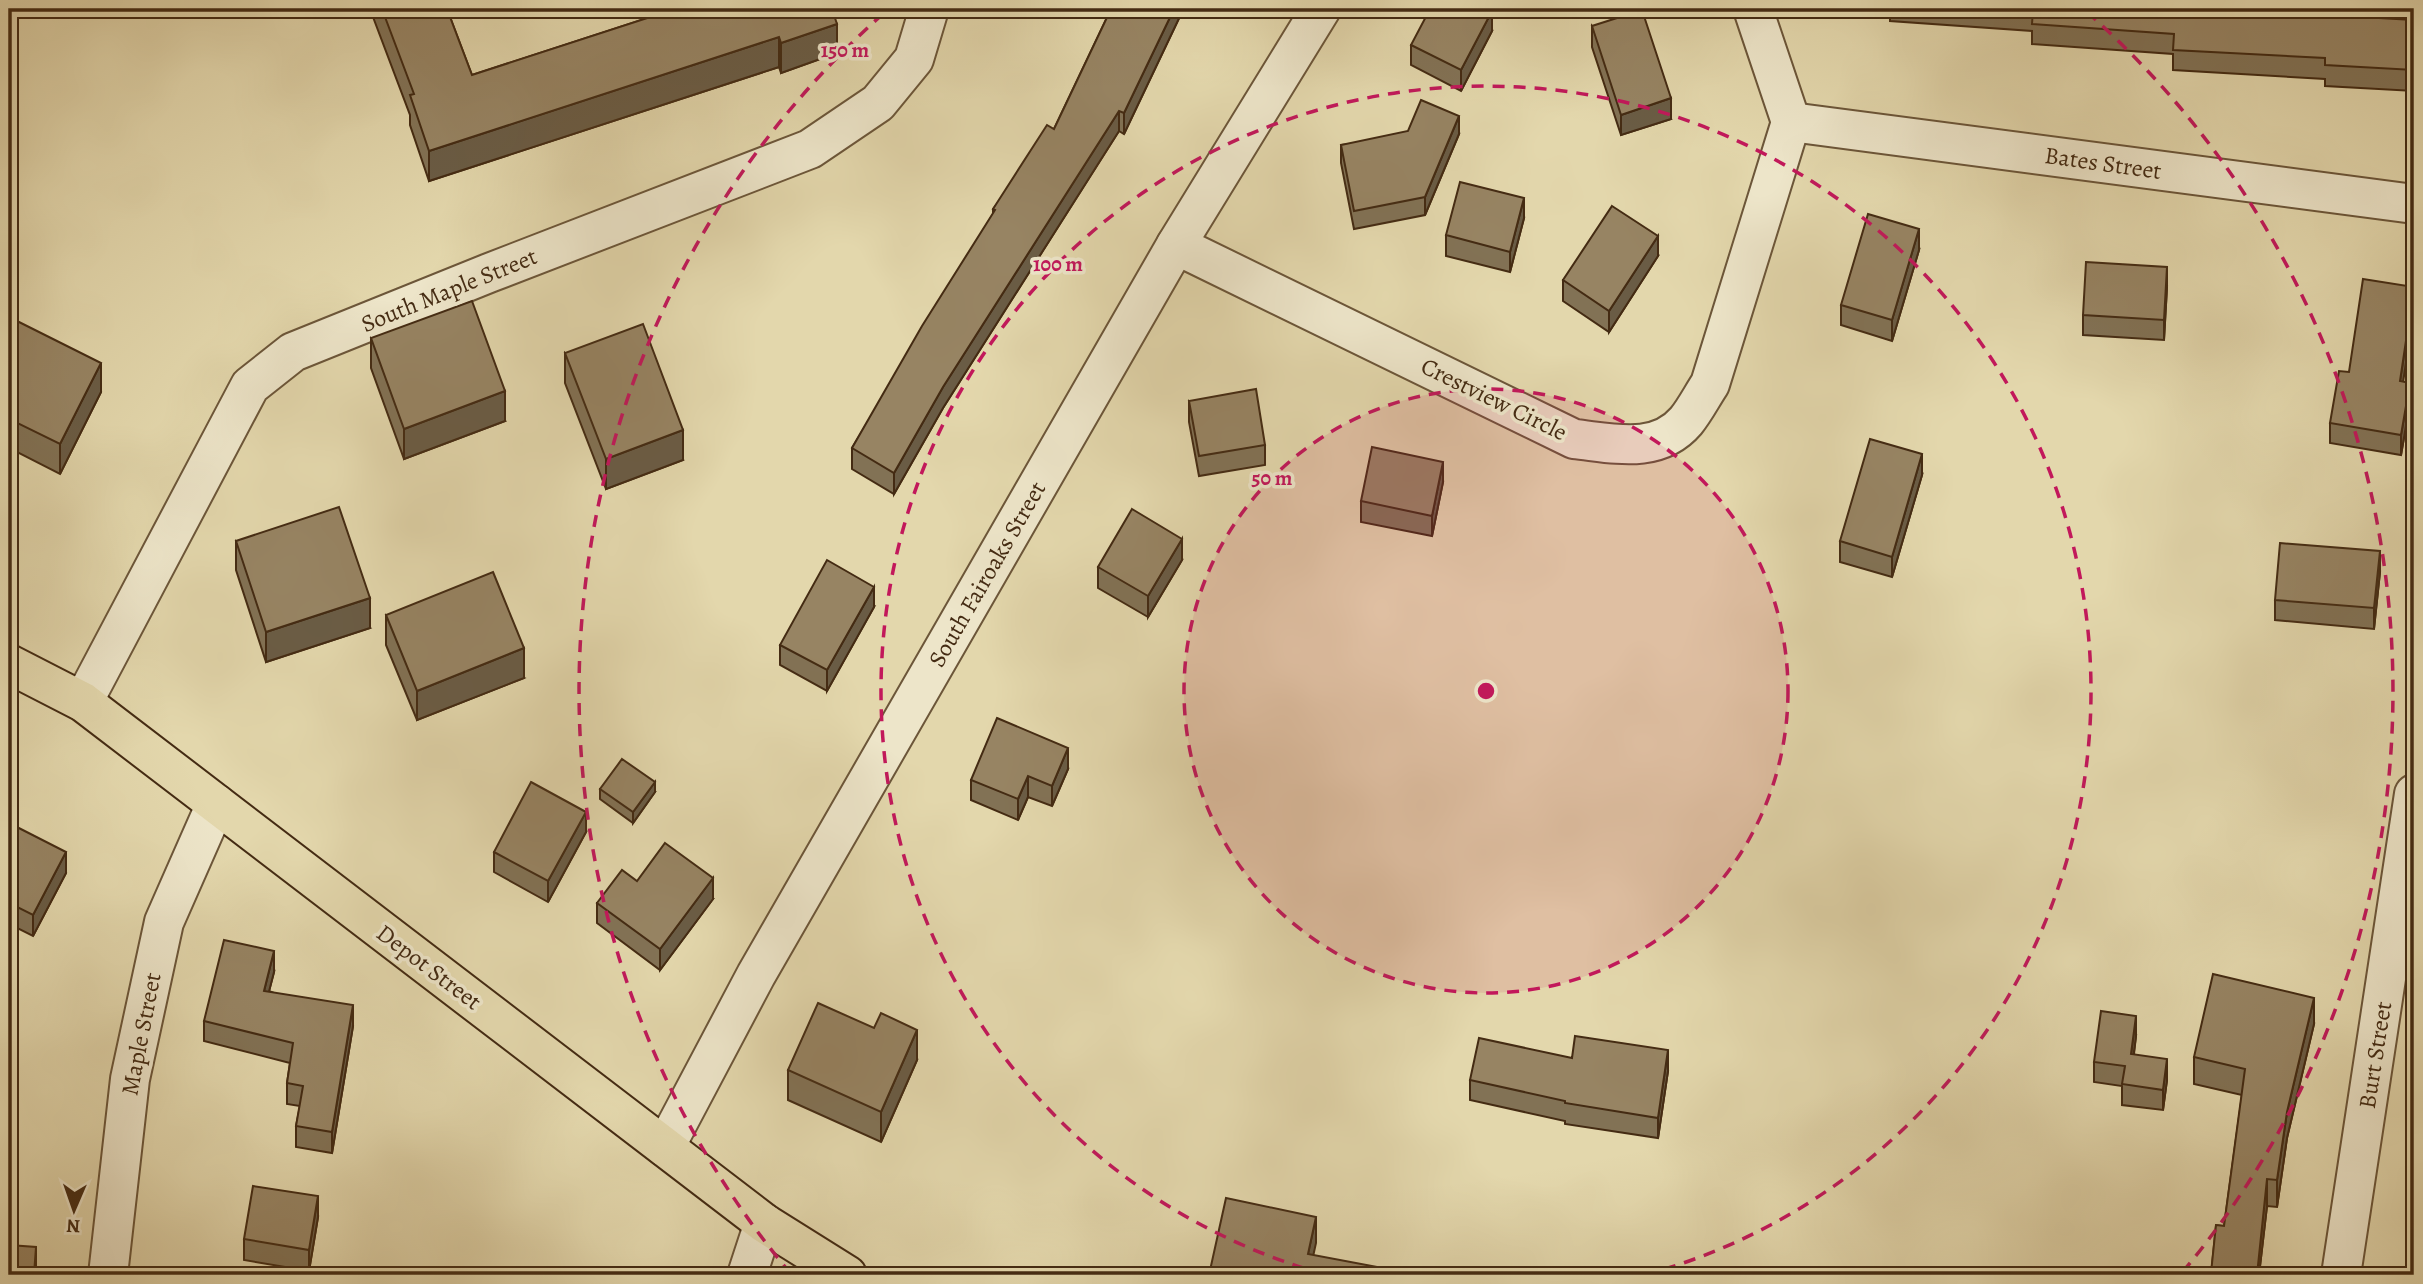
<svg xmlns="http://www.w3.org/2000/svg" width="2423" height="1284" viewBox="0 0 2423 1284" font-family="Alegreya,serif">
<rect width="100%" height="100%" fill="#e3d7ac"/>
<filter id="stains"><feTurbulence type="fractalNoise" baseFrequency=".00286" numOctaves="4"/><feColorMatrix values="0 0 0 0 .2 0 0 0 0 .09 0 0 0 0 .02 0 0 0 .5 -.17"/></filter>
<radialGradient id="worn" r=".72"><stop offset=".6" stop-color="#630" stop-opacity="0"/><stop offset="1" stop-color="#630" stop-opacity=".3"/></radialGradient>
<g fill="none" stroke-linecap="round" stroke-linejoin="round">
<defs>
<g id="minor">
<path d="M 1791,122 L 2414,204"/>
<path d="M 1176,245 L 1574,439 C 1613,443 1657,455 1686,421 C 1695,410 1702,396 1710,384 L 1791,122 L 1753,9"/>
<path d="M 83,702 L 250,386 L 293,352 L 489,273 L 810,149 L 878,103 L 914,59 L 929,9"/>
<path d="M 665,1147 L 756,975 L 1176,245 L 1321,9"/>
<path d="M 108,1275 L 130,1079 L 164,922 L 216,804"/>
<path d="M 747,1275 L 764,1223"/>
<path d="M 2341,1275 L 2414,794"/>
</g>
<path id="primary" d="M 9,664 L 83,702 L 764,1223 L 847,1275"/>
</defs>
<use href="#minor" stroke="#6c5639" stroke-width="42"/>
<use href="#primary" stroke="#442b13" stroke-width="42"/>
<use href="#minor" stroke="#ede5c9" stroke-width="38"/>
<use href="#primary" stroke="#e3d7ac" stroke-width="38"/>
</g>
<g fill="#827255" stroke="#442b13" stroke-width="2">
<path d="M 370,9 L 447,9 L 472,75 L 675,9 L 837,53 L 781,73 L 779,67 L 429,181 L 410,125 L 410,115 Z"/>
<path d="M 1111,9 L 1191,9 L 1188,15 L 1182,12 L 1124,134 L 1119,131 L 943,408 L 894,494 L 852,469 L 852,448 L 993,214 L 993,209 L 1054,129 Z"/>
<path d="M 1890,9 L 2273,9 L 2273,12 L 2414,20 L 2414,91 L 2325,86 L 2325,79 L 2173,70 L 2173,54 L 2032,44 L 2032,31 L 1890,21 Z"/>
<path d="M 1592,26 L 1671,119 L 1621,135 L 1592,47 Z"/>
<path d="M 1492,31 L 1461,91 L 1411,65 L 1411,45 Z"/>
<path d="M 1459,134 L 1425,215 L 1354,229 L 1341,163 L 1341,145 Z"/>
<path d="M 1524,218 L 1510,272 L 1446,256 L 1446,235 Z"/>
<path d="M 1919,250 L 1892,341 L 1841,325 L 1841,305 Z"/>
<path d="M 1658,256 L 1609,332 L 1563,301 L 1563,280 Z"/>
<path d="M 2167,287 L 2164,340 L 2083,335 L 2083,315 Z"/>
<path d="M 9,317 L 101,392 L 60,474 L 9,448 Z"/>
<path d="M 371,338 L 505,421 L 404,459 L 371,368 Z"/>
<path d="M 565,353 L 683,460 L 606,489 L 565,383 Z"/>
<path d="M 2403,382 L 2410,403 L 2401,455 L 2330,443 L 2330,423 Z"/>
<path d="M 1189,401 L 1265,445 L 1265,465 L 1199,476 L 1189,422 Z"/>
<path d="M 1922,475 L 1892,577 L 1840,562 L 1840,541 Z"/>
<path d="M 1443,482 L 1432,536 L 1361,522 L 1361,501 Z"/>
<path d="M 236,541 L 370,628 L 266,662 L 236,570 Z"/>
<path d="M 1182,560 L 1148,617 L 1098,588 L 1098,567 Z"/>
<path d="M 2380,572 L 2374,629 L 2275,620 L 2275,600 Z"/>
<path d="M 874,607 L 827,691 L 780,665 L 780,645 Z"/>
<path d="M 386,615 L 524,678 L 417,720 L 386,645 Z"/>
<path d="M 1068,769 L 1052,806 L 1028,797 L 1018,820 L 971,800 L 971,780 Z"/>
<path d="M 600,789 L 655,792 L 633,823 L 600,799 Z"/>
<path d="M 9,823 L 66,873 L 33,936 L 9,924 Z"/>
<path d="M 586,832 L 548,902 L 494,872 L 494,852 Z"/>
<path d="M 713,899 L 660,970 L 597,923 L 597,903 Z"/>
<path d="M 274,972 L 269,991 L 353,1026 L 332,1153 L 296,1147 L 296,1126 L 300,1106 L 287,1104 L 287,1083 L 290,1063 L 204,1041 L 204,1021 Z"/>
<path d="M 2314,1024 L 2287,1138 L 2277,1207 L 2267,1206 L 2259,1275 L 2211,1275 L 2216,1225 L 2224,1226 L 2242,1095 L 2194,1084 L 2194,1057 Z"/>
<path d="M 2136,1036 L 2134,1054 L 2167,1080 L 2163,1110 L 2122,1105 L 2122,1086 L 2094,1082 L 2094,1062 Z"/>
<path d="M 1572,1058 L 1668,1071 L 1658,1138 L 1565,1124 L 1565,1121 L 1470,1100 L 1470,1080 Z"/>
<path d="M 917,1060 L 881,1142 L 788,1100 L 788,1070 Z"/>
<path d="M 318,1217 L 309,1271 L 244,1260 L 244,1239 Z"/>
</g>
<g fill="#6a5c45" stroke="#442b13" stroke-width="2">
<path d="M 1174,9 L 1182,9 L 1182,12 L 1124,134 L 1124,113 Z"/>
<path d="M 1492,11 L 1492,31 L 1461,91 L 1461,70 Z"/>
<path d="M 837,24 L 837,53 L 781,73 L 781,43 Z"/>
<path d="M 779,37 L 779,67 L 429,181 L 429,151 Z"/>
<path d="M 1671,98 L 1671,119 L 1621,135 L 1621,115 Z"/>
<path d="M 1119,111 L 1119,131 L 943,408 L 894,494 L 894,473 L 943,387 Z"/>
<path d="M 1459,116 L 1459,134 L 1425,215 L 1425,197 Z"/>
<path d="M 1524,198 L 1524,218 L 1510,272 L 1510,252 Z"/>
<path d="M 1919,229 L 1919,250 L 1892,341 L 1892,320 Z"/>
<path d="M 1658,236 L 1658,256 L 1609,332 L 1609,311 Z"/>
<path d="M 2167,267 L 2167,287 L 2164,340 L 2164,320 Z"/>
<path d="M 2414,290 L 2414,311 L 2400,402 L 2400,381 Z"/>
<path d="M 101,363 L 101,392 L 60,474 L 60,444 Z"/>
<path d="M 2410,383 L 2410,403 L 2401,455 L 2401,435 Z"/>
<path d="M 505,391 L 505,421 L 404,459 L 404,429 Z"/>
<path d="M 683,430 L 683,460 L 606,489 L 606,459 Z"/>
<path d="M 1922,454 L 1922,475 L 1892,577 L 1892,557 Z"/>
<path d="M 1443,462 L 1443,482 L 1432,536 L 1432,516 Z"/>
<path d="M 1182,539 L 1182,560 L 1148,617 L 1148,596 Z"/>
<path d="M 2380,551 L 2380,572 L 2374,629 L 2374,608 Z"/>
<path d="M 874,587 L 874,607 L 827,691 L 827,670 Z"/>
<path d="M 370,598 L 370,628 L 266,662 L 266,632 Z"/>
<path d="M 524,648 L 524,678 L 417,720 L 417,691 Z"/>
<path d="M 1068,748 L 1068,769 L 1052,806 L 1052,786 Z"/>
<path d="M 1028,776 L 1028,797 L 1018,820 L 1018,799 Z"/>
<path d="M 655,782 L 655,792 L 633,823 L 633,812 Z"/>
<path d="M 586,812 L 586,832 L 548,902 L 548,881 Z"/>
<path d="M 66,852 L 66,873 L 33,936 L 33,915 Z"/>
<path d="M 713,878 L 713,899 L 660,970 L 660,949 Z"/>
<path d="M 274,951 L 274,972 L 264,1011 L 264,991 Z"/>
<path d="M 2314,998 L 2314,1024 L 2287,1138 L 2277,1207 L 2277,1180 L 2287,1112 Z"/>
<path d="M 353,1005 L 353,1026 L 332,1153 L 332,1132 Z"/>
<path d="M 2136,1016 L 2136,1036 L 2131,1074 L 2131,1054 Z"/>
<path d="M 917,1030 L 917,1060 L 881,1142 L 881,1112 Z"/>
<path d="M 1668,1050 L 1668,1071 L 1658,1138 L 1658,1118 Z"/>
<path d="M 2167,1059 L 2167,1080 L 2163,1110 L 2163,1090 Z"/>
<path d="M 2267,1179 L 2267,1206 L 2259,1275 L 2257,1275 Z"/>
<path d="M 318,1196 L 318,1217 L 309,1271 L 309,1250 Z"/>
<path d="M 1316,1217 L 1316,1243 L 1309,1275 L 1308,1254 Z"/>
<path d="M 36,1247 L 36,1268 L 35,1275 L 34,1275 Z"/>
</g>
<g fill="#978463" stroke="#442b13" stroke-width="2">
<path d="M 382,9 L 447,9 L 472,75 L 675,9 L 832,9 L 837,24 L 781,43 L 779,37 L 429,151 L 410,95 L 414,94 Z"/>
<path d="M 1111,9 L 1174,9 L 1124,113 L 1119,111 L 943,387 L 894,473 L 852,448 L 922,326 L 995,210 L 993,209 L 1047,125 L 1054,129 Z"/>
<path d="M 1430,9 L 1488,9 L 1492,11 L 1461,70 L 1411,45 Z"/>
<path d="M 2008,9 L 2273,9 L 2273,12 L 2414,20 L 2414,70 L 2325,65 L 2325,58 L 2173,50 L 2174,34 L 2032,24 L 2033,10 Z"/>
<path d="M 1642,10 L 1671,98 L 1621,115 L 1592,26 Z"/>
<path d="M 1421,100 L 1459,116 L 1425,197 L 1354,211 L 1341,145 L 1408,131 Z"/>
<path d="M 1460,182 L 1524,198 L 1510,252 L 1446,235 Z"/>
<path d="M 1612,206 L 1658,236 L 1609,311 L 1563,280 Z"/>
<path d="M 1868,214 L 1919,229 L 1892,320 L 1841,305 Z"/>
<path d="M 2086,262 L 2167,267 L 2164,320 L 2083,315 Z"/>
<path d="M 2363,279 L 2414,287 L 2400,381 L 2410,383 L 2401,435 L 2330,423 L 2339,371 L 2349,372 Z"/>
<path d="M 472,301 L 505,391 L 404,429 L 371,338 Z"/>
<path d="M 9,317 L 101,363 L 60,444 L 9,419 Z"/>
<path d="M 643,324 L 683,430 L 606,459 L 565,353 Z"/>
<path d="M 1256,389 L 1265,445 L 1199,456 L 1189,401 Z"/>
<path d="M 1870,439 L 1922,454 L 1892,557 L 1840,541 Z"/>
<path d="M 1372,447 L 1443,462 L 1432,516 L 1361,501 Z"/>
<path d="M 339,507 L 370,598 L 266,632 L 236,541 Z"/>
<path d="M 1132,509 L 1182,539 L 1148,596 L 1098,567 Z"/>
<path d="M 2280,543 L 2380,551 L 2374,608 L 2275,600 Z"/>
<path d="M 827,560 L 874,587 L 827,670 L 780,645 Z"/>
<path d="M 493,572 L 524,648 L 417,691 L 386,615 Z"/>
<path d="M 997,718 L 1068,748 L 1052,786 L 1028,776 L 1018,799 L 971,780 Z"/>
<path d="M 622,759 L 655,782 L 633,812 L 600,789 Z"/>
<path d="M 531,782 L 586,812 L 548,881 L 494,852 Z"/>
<path d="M 9,823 L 66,852 L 33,915 L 9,903 Z"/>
<path d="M 665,843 L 713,878 L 660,949 L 597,903 L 622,870 L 637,881 Z"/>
<path d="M 224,940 L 274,951 L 264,991 L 353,1005 L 332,1132 L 296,1126 L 303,1086 L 287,1083 L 293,1043 L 204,1021 Z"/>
<path d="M 2213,974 L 2314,998 L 2287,1112 L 2277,1180 L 2267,1179 L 2257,1275 L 2230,1275 L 2211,1273 L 2216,1225 L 2224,1226 L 2245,1069 L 2194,1057 Z"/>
<path d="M 818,1003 L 874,1028 L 881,1013 L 917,1030 L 881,1112 L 788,1070 Z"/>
<path d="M 2101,1011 L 2136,1016 L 2131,1054 L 2167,1059 L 2163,1090 L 2122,1084 L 2125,1066 L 2094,1062 Z"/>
<path d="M 1575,1036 L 1668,1050 L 1658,1118 L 1565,1103 L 1565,1101 L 1470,1080 L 1479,1038 L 1572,1058 Z"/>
<path d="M 253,1186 L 318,1196 L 309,1250 L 244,1239 Z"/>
<path d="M 1226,1198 L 1316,1217 L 1308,1254 L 1409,1273 L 1409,1275 L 1209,1275 Z"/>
<path d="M 9,1245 L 36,1247 L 34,1275 L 9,1275 Z"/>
</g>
<circle cx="1486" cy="691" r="302" fill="#c2185b" fill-opacity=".12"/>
<g fill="none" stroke="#c2185b" stroke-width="3.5" stroke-dasharray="12 9">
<circle cx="1486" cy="691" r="302"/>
<path d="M1324 1274A605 605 0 1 1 1648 1274"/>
<path d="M791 1274A907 907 0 0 1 885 12M2087 12A907 907 0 0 1 2181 1274"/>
</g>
<g text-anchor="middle" stroke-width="7" stroke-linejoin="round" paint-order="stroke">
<g font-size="24" fill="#442b13" stroke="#ede5c9">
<text transform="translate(2103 163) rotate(8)" y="8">Bates Street</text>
<text transform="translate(449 290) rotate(-22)" y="8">South Maple Street</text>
<text transform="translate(1494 399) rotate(26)" y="8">Crestview Circle</text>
<text transform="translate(987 574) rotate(-60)" y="8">South Fairoaks Street</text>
<text transform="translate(429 967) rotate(37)" y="8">Depot Street</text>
<text transform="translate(141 1034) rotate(-79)" y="8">Maple Street</text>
<text transform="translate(2375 1055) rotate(-81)" y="8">Burt Street</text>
</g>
</g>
<circle cx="1486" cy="691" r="10" fill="#c2185b" stroke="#ede5c9" stroke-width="3.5"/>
<g font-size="21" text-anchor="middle" font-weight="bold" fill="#c2185b" stroke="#ede5c9" stroke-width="7" stroke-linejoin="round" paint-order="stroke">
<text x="845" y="57">150 m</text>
<text x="1058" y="271">100 m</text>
<text x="1272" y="485">50 m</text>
</g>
<rect width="2423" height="1284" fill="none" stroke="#e3d7ac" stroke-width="35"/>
<rect x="10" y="10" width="2402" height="1263" fill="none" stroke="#442b13" stroke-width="3.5"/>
<rect x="18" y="18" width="2388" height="1249" fill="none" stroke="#442b13" stroke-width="2"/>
<g transform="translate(74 1210) rotate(182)" stroke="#ede5c9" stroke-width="5" paint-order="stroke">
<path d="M0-5L12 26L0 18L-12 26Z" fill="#442b13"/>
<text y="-10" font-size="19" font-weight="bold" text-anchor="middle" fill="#442b13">N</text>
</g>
<rect width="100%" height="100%" filter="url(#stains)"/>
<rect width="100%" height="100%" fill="url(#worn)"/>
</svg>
